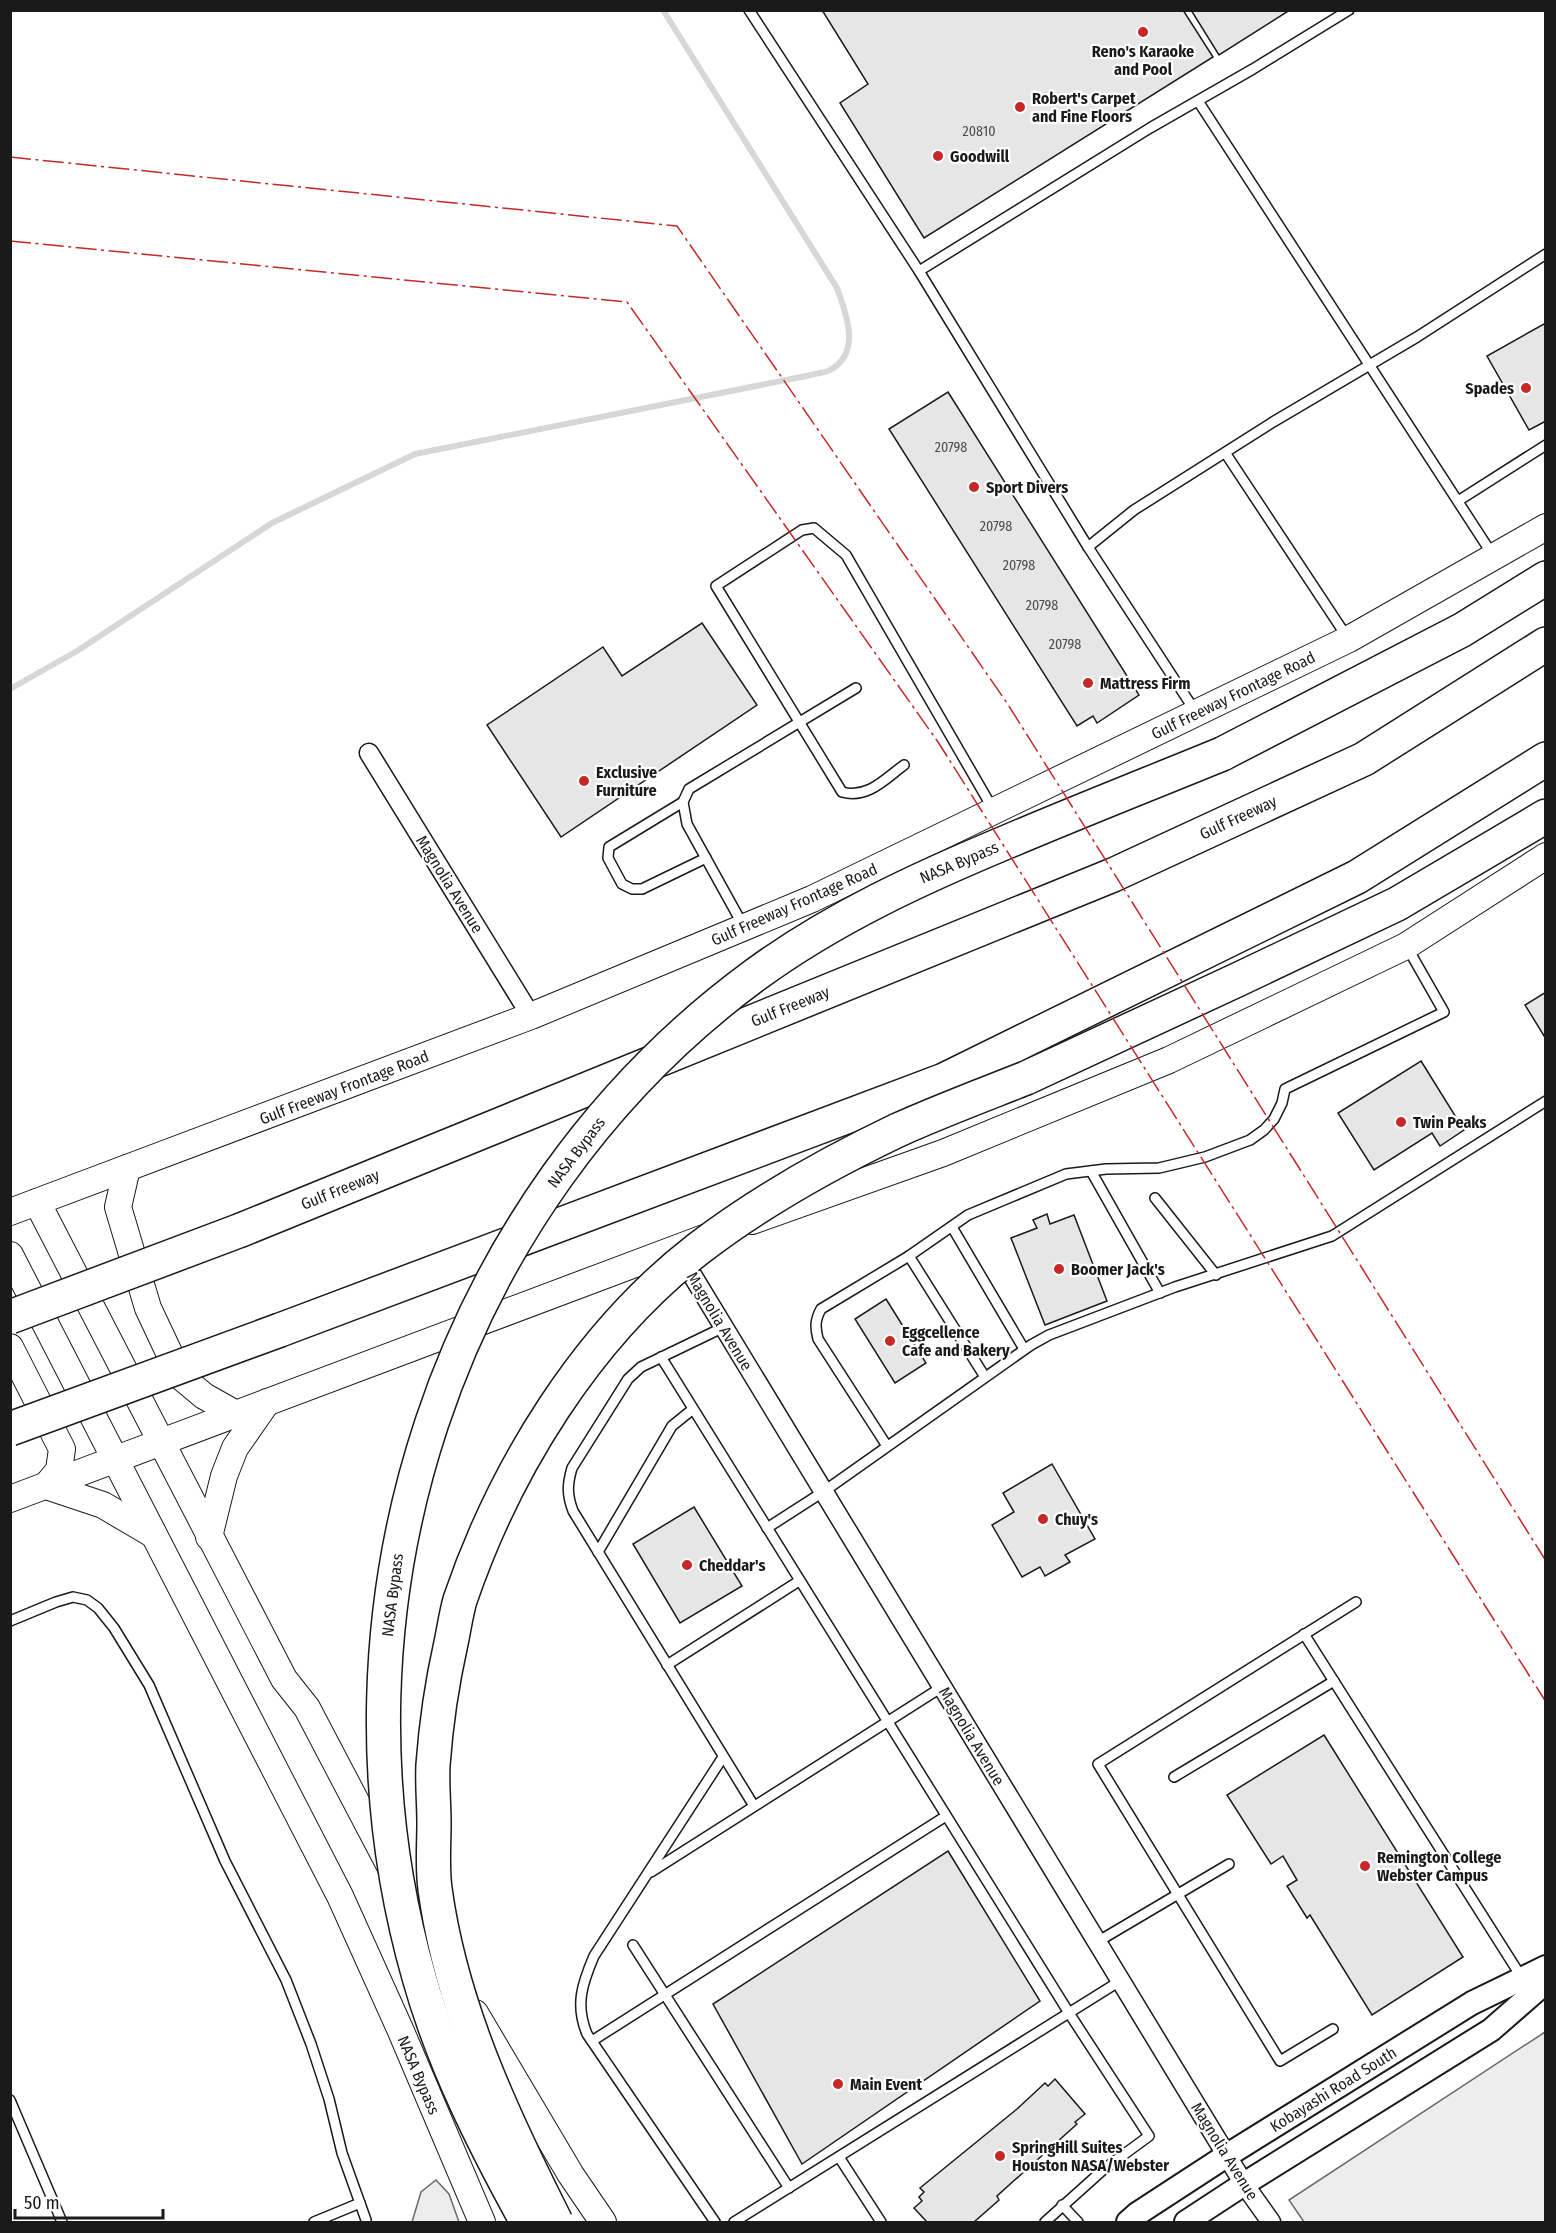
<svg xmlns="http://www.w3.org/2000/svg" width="1556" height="2233" viewBox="0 0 1556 2233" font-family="'Fira Sans Condensed',sans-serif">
<rect width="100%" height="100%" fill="#fff"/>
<g fill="#ededed" stroke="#6a6a6a" stroke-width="1.5">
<path d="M 1545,2032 L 1545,2222 L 1304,2222 L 1289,2200 Z"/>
<path d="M 436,2180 L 449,2194 L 459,2222 L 412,2222 L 421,2192 Z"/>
</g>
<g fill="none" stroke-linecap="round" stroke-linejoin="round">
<path stroke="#d7d7d7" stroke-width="6" d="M 10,689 L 77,651 L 272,523 L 415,454 L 811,375 C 817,373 825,373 830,370 C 862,353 846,313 837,288 L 663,10"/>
</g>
<g fill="#e6e6e6" stroke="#1a1a1a" stroke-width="1.5">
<path d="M 822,10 L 1183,10 L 1213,57 L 924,238 L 840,103 L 868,84 Z"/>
<path d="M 1191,10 L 1290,10 L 1219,55 Z"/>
<path d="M 1544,324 L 1546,327 L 1546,421 L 1529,430 L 1487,356 Z"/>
<path d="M 948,392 L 1139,695 L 1097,723 L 1093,716 L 1077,726 L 889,429 Z"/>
<path d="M 702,623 L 757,705 L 561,837 L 487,725 L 603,647 L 622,676 Z"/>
<path d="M 1546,992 L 1546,1039 L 1525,1005 Z"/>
<path d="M 1421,1061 L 1464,1130 L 1440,1146 L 1432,1133 L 1374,1170 L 1338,1113 Z"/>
<path d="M 1047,1214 L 1050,1224 L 1074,1215 L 1107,1301 L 1045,1325 L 1011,1238 L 1037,1228 L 1033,1220 Z"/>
<path d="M 886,1299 L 926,1363 L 895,1383 L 855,1319 Z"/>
<path d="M 1052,1464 L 1095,1539 L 1065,1555 L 1070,1562 L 1045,1576 L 1040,1567 L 1022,1577 L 992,1525 L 1014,1512 L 1003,1493 Z"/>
<path d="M 694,1507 L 742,1586 L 680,1623 L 633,1544 Z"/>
<path d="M 1324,1735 L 1463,1957 L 1372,2015 L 1310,1915 L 1307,1918 L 1287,1886 L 1297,1880 L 1283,1856 L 1271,1864 L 1227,1795 Z"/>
<path d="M 948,1851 L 1040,2001 L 802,2164 L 713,2004 Z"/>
<path d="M 1055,2079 L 1085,2114 L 1075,2122 L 1077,2124 L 997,2196 L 999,2200 L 974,2222 L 927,2222 L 914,2208 L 922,2201 L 919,2197 L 924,2192 L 920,2188 L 1017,2109 L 1045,2083 L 1048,2086 Z"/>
</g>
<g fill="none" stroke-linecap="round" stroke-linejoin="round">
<defs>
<g id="service">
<path d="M 749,10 L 919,271 L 1088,547 L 1195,711"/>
<path d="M 1198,101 L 1492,554"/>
<path d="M 919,271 L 1150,128 L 1253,69 L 1349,10"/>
<path d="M 1226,454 L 1347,637"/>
<path d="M 1458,501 L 1546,445"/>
<path d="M 1088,547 L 1134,510 L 1273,422 L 1417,337 L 1546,254"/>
<path d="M 904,765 C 885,779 868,799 842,792 L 716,586 L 802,530 L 814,528 L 846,555 L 993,809"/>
<path d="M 683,802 L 609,847 L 608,858 L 622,884 L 632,889 L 642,889 L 706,858"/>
<path d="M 744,927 L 687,824 L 683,802 L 689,789 L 856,688"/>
<path d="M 1091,1171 L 1160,1293"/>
<path d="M 1155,1198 L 1216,1275"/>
<path d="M 952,1227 L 1024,1349"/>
<path d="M 909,1256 L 968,1215 L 1066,1174 L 1106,1169 L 1159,1168 L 1205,1157 L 1250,1140 L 1264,1130 L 1274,1119 L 1282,1103 L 1285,1089 L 1444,1012 L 1407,947"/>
<path d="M 724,1327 L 641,1367 L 628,1379 L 572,1468 C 567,1485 567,1495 573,1511 L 754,1806"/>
<path d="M 661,1357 L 1069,2013 L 1149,2136 L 1104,2169 L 1045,2222"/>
<path d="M 887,1446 L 818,1339 C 815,1327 815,1320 821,1309 L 909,1256 L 985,1377"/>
<path d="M 767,1528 L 823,1492 L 1031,1345 L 1049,1335 L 1175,1287 L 1332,1236 L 1546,1101"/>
<path d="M 598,1552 L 672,1426 L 693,1409"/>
<path d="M 10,1621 L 56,1602 L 73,1597 L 87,1600 L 98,1608 L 114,1628 L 149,1685 L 225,1861 L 286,1980 L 311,2044 L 329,2099 L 342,2153 L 366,2220"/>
<path d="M 1304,1634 L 1522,1978"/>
<path d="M 667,1665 L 799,1581"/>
<path d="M 1174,1777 L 1334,1681"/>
<path d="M 651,1872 L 942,1687"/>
<path d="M 1097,1942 L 1229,1864"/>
<path d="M 633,1945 L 789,2188"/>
<path d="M 1333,2029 L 1280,2061 L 1098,1764 L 1356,1602"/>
<path d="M 592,2041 L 946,1816"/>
<path d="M 10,2100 L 62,2222"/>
<path d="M 839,2157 L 881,2222"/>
<path d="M 1062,2205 L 1078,2222"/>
<path d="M 314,2222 L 360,2203"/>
<path d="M 715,2222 L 587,2034 C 575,2005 582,1984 594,1956 L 723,1757"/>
<path d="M 734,2222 L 1120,1981"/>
</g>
<g id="minor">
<path d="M 369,753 L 531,1016"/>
<path d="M 680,1255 L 1244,2184 L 1271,2222"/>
</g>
<g id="tertiary">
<path d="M 1128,2222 L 1137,2214 L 1226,2156 L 1472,2003 L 1546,1967"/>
<path d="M 1186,2222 L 1244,2184 L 1491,2030 L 1546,1982"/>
</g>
<g id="secondary">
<path d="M 127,1168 L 118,1207 L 148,1308 L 180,1376 L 204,1396 L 236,1414"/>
<path d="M 37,1202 L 284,1679 L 307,1708 L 392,1870"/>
<path d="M 10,1212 L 531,1016 L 812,899 L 1349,639 L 1546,527"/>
<path d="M 752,1221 L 943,1153 L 1169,1060 L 1406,946 L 1546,856"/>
<path d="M 10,1255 L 340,1896 L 400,2029 L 482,2222"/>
<path d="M 10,1347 L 62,1449 L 59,1470 L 46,1486"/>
<path d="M 46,1486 L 103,1505 L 154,1535"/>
<path d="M 10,1499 L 704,1238"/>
<path d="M 209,1537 L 224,1476 L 235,1448 L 267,1402"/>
<path d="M 475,2013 L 571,2175 L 603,2222"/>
</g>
<g id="motorway">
<path d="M 1222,754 L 1462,630 L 1546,578"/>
<path d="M 1026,1078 L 1237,980 L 1397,904 L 1546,816"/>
<path d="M 241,1230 L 1113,875 L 1364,759 L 1546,644"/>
<path d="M 280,1330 L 944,1080 L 1357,877 L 1546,759"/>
</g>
</defs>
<use href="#service" stroke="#1a1a1a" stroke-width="12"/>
<use href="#minor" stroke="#1a1a1a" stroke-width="21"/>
<use href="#tertiary" stroke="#1a1a1a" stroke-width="26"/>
<use href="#secondary" stroke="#1a1a1a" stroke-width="28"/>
<use href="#motorway" stroke="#1a1a1a" stroke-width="36"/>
<use href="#service" stroke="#fff" stroke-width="9"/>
<use href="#minor" stroke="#fff" stroke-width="18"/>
<use href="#tertiary" stroke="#fff" stroke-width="22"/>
<use href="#secondary" stroke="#fff" stroke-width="26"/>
<use href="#motorway" stroke="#fff" stroke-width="33"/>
<defs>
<g id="motorway-bridge">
<path d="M 10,1317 L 241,1230"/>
<path d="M 10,1429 L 280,1330"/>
<path d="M 527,2222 C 484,2144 443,2063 419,1977 C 314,1609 446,1202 755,975 C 833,918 920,878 1009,841 C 1080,811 1151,783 1222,754"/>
<path d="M 556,2222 C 503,2117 451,2007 435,1889 C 432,1867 434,1845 434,1823 C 434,1804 432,1784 433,1765 C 436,1724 442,1683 451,1643 C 454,1629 456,1614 460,1600 C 505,1468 587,1335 698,1249 C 759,1202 829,1163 898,1130 C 940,1111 983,1095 1026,1078"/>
</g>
</defs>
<use href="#motorway-bridge" stroke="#1a1a1a" stroke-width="36" stroke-linecap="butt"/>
<use href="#motorway-bridge" stroke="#fff" stroke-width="33"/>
<g stroke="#c62828" stroke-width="1.5" stroke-dasharray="21 4.5 3 4.5" stroke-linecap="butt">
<path d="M 10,157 L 677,226 L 1007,703 L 1546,1561"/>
<path d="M 10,241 L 627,302 L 938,742 L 1546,1702"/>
</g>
</g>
<g fill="#c62828" stroke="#fff" stroke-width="2">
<circle cx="1143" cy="32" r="6"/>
<circle cx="1020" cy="107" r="6"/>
<circle cx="938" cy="156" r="6"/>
<circle cx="1526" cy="388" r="6"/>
<circle cx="974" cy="487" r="6"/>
<circle cx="1088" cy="683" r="6"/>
<circle cx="584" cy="781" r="6"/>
<circle cx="1401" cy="1122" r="6"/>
<circle cx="1059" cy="1269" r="6"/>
<circle cx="890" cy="1341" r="6"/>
<circle cx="1043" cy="1519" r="6"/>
<circle cx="687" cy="1565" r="6"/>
<circle cx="1365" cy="1866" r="6"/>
<circle cx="838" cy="2084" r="6"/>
<circle cx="1000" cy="2156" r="6"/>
</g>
<g text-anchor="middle" stroke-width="4.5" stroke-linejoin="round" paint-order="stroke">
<g font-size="14" fill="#4d4d4d">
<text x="979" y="136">20810</text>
<text x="951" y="452">20798</text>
<text x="996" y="531">20798</text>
<text x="1019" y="570">20798</text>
<text x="1042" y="610">20798</text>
<text x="1065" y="649">20798</text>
</g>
<g font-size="16" font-weight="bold" fill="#1a1a1a" stroke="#fff" text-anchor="start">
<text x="1143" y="57" text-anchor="middle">Reno's Karaoke<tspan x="1143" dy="18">and Pool</tspan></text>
<text x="1032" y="104">Robert's Carpet<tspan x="1032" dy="18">and Fine Floors</tspan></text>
<text x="950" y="162">Goodwill</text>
<text x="1514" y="394" text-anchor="end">Spades</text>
<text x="986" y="493">Sport Divers</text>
<text x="1100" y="689">Mattress Firm</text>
<text x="596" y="778">Exclusive<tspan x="596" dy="18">Furniture</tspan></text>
<text x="1413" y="1128">Twin Peaks</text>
<text x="1071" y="1275">Boomer Jack's</text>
<text x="902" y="1338">Eggcellence<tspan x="902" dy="18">Cafe and Bakery</tspan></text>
<text x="1055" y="1525">Chuy's</text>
<text x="699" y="1571">Cheddar's</text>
<text x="1377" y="1863">Remington College<tspan x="1377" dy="18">Webster Campus</tspan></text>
<text x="850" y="2090">Main Event</text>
<text x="1012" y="2153">SpringHill Suites<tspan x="1012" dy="18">Houston NASA/Webster</tspan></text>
</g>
<g font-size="16" fill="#1a1a1a" stroke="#fff">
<text transform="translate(1233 695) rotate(-26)" y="6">Gulf Freeway Frontage Road</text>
<text transform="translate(1238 817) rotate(-25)" y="6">Gulf Freeway</text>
<text transform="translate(959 862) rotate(-23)" y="6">NASA Bypass</text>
<text transform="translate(450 884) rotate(58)" y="6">Magnolia Avenue</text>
<text transform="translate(794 904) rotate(-24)" y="6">Gulf Freeway Frontage Road</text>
<text transform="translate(790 1006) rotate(-22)" y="6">Gulf Freeway</text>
<text transform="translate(344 1087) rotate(-21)" y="6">Gulf Freeway Frontage Road</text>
<text transform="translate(576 1152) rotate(-53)" y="6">NASA Bypass</text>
<text transform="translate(340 1189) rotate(-22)" y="6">Gulf Freeway</text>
<text transform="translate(720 1321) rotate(59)" y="6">Magnolia Avenue</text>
<text transform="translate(392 1595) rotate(-83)" y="6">NASA Bypass</text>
<text transform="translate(972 1736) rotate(59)" y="6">Magnolia Avenue</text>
<text transform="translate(419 2075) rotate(67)" y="6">NASA Bypass</text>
<text transform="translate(1333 2089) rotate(-32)" y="6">Kobayashi Road South</text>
<text transform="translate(1225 2151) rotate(58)" y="6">Magnolia Avenue</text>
</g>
</g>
<rect width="1556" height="2233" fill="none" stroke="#1a1a1a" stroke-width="24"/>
<path d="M15 2209v9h148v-9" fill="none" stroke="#1a1a1a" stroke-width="3"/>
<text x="24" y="2209" font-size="18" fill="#1a1a1a" stroke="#ffffff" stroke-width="4.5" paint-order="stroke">50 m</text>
</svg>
